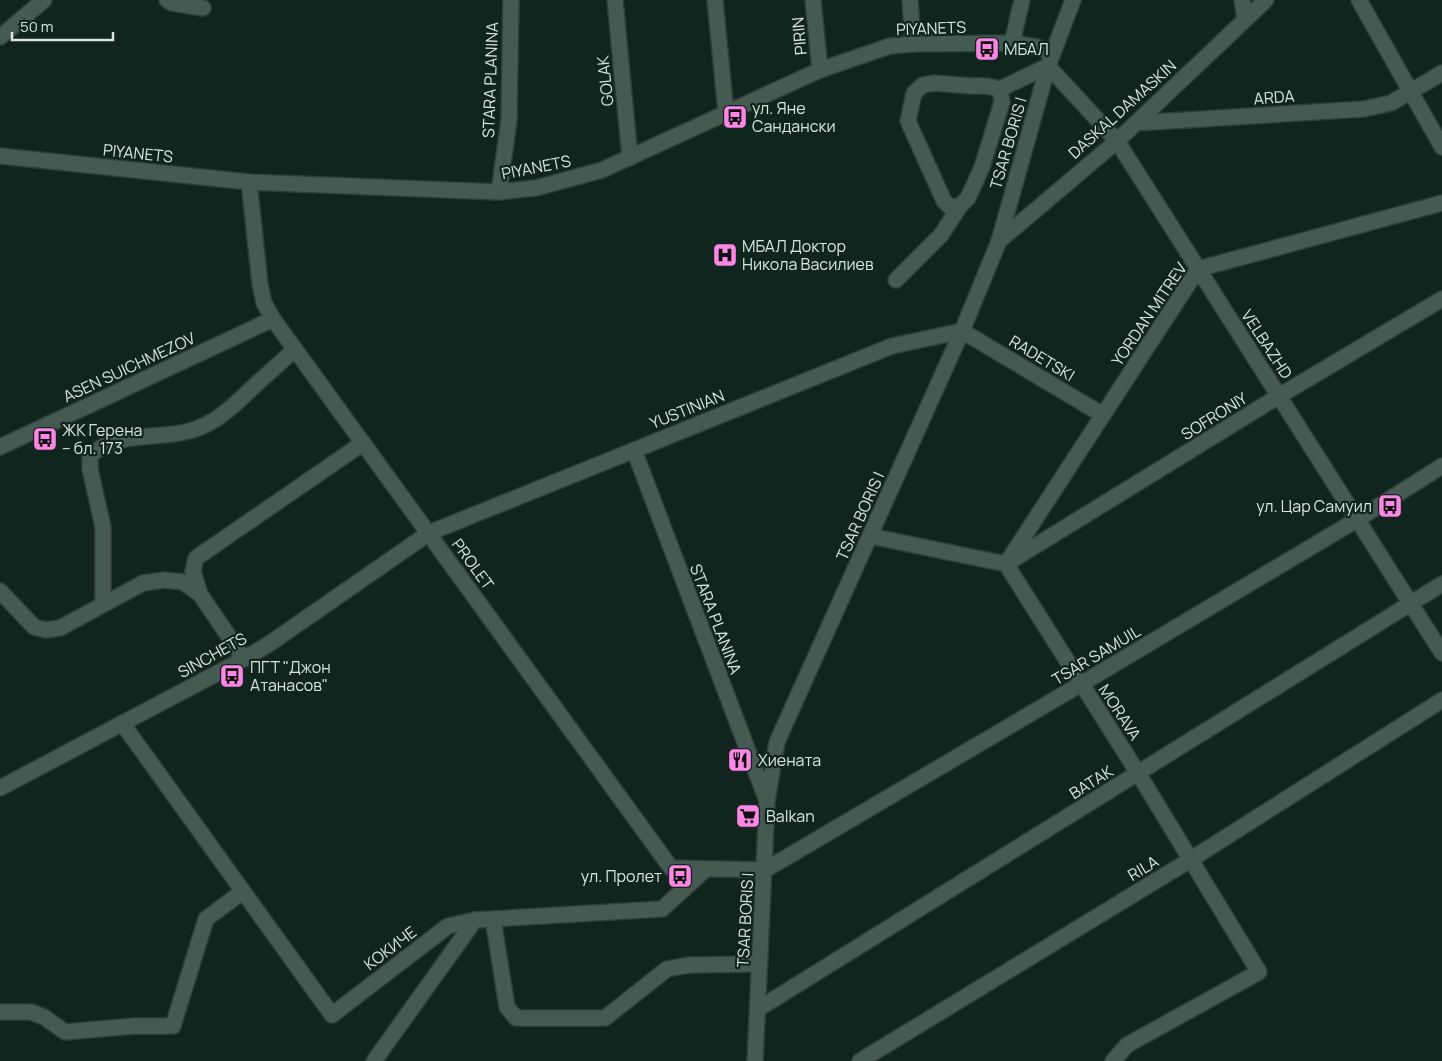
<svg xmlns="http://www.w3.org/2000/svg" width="1442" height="1061" viewBox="0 0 1442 1061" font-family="Manrope,sans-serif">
<rect width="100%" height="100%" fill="#10251d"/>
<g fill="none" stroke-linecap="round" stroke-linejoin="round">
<defs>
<g id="minor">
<path d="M 167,0 L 172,3 L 203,8"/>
<path d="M 615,0 L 630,158"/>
<path d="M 715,0 L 726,113"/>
<path d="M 813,0 L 820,70"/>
<path d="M 910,0 L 913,44"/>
<path d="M 1242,0 L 1245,19"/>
<path d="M 1359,0 L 1442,147"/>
<path d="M 0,37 L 44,0"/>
<path d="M 1012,43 L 1022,0"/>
<path d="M 1048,66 L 1117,141 L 1442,653"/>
<path d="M 1000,89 L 987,86 L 972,86 L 934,83 L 923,85 L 914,93 L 908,121 L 944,201 L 950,207 L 960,206 L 968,198 L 982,167 L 1002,102 L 1000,89 L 1048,66"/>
<path d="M 1136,123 L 1364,109 L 1391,103 L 1442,73"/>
<path d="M 0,156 L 249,182 L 499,192 L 536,188 L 602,170 L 820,70 L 890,46 L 913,44 L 1012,43 L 1037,47 L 1052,53"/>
<path d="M 249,182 L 260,284 L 264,303 L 273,319 L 671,868 L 765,870 L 1081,684 L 1358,519 L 1442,466"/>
<path d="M 499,192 L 509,120 L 511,0"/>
<path d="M 999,241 L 1117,141 L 1266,0"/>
<path d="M 896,280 L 941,235 L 960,206"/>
<path d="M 0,447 L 273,319"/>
<path d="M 634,450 L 767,801"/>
<path d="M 870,536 L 1006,564 L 1138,773 L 1259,972 L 1127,1045 L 1113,1061"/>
<path d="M 1009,562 L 1279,396 L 1442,299"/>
<path d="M 1006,564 L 1198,269 L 1442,203"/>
<path d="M 0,591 L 34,627 L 46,630 L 60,628 L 143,583 L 164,580 L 183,582 L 200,594"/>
<path d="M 103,604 L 103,527 L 90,469 L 90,456 C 120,427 168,443 203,426 C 221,418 235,404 249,391 C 264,377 280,363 295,349"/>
<path d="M 244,659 L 200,594 L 193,571 L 196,558 L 363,443"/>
<path d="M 122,723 L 332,1015 L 448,926 L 475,920"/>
<path d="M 0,788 L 244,659 L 269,644 L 429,533 L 892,346 L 962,331 L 1103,415"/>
<path d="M 493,919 L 507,1007 L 516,1018 L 605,1018 L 667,969 L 689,965 L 760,964"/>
<path d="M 758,1009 L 1442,584"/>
<path d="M 0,1012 L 31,1012 L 44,1017 L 65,1032 L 134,1026 L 173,1026 L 206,919 L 242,892"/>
<path d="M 374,1061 L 475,920 L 662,909 L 706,869"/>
<path d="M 755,1061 L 767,801 L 777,742 L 962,331 L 999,241 L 1048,66 L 1073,0"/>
<path d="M 860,1061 L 1190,860 L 1442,700"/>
</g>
</defs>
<use href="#minor" stroke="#2f3d37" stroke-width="18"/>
<use href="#minor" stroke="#455b52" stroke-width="15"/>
</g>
<defs>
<symbol id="bus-square" viewBox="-11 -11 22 22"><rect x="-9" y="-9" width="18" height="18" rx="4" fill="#fb86e5" stroke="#10251d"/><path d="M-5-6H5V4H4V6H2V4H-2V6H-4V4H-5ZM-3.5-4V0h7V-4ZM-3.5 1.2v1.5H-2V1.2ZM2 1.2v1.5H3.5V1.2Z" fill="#111"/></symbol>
<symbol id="hospital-square" viewBox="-11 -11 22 22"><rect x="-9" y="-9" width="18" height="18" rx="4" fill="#fb86e5" stroke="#10251d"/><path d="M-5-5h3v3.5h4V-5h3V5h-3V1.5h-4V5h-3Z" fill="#111"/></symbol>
<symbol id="restaurant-square" viewBox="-11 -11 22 22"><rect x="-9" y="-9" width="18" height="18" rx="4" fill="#fb86e5" stroke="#10251d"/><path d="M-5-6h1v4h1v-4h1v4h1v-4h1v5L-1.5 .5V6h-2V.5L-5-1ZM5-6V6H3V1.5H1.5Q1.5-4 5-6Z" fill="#111"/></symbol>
<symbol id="supermarket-square" viewBox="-11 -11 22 22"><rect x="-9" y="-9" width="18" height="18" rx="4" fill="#fb86e5" stroke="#10251d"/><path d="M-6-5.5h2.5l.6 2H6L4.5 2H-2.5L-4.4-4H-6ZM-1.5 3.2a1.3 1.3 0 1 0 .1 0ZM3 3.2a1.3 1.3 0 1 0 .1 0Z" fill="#111"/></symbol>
</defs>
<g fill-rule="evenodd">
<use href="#bus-square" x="973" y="35" width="28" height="28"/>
<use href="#bus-square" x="721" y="103" width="28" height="28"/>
<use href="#hospital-square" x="711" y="241" width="28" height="28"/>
<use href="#bus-square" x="31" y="425" width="28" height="28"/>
<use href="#bus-square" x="1376" y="492" width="28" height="28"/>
<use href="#bus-square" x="218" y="662" width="28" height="28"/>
<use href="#restaurant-square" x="726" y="746" width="28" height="28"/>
<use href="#supermarket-square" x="734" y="802" width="28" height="28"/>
<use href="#bus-square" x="666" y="862" width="28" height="28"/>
</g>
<g text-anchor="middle" stroke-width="4.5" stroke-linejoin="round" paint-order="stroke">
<g font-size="16" fill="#d7e4df" stroke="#10251d">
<text transform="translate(931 28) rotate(-2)" y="6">PIYANETS</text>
<text transform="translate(799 36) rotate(-95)" y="6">PIRIN</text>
<text transform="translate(490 80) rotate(-88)" y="6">STARA PLANINA</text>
<text transform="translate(605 81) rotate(-96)" y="6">GOLAK</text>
<text transform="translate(1274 97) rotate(-4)" y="6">ARDA</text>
<text transform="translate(1122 109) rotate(-42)" y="6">DASKAL DAMASKIN</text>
<text transform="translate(1008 143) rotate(-74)" y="6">TSAR BORIS I</text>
<text transform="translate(138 153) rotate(6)" y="6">PIYANETS</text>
<text transform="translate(536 167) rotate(-11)" y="6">PIYANETS</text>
<text transform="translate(1149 314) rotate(-56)" y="6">YORDAN MITREV</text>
<text transform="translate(1267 344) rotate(57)" y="6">VELBAZHD</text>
<text transform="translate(1042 358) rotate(31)" y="6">RADETSKI</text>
<text transform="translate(129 367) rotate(-25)" y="6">ASEN SUICHMEZOV</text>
<text transform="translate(687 409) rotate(-22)" y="6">YUSTINIAN</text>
<text transform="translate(1214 416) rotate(-32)" y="6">SOFRONIY</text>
<text transform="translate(860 516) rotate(-66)" y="6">TSAR BORIS I</text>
<text transform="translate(473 564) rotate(54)" y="6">PROLET</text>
<text transform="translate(716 619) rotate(69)" y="6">STARA PLANINA</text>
<text transform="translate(212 655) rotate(-29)" y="6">SINCHETS</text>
<text transform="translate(1096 655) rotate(-31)" y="6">TSAR SAMUIL</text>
<text transform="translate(1120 712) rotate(57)" y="6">MORAVA</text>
<text transform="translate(1091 782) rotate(-32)" y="6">BATAK</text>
<text transform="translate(1143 868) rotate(-31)" y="6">RILA</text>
<text transform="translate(745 920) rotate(-87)" y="6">TSAR BORIS I</text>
<text transform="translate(390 948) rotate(-37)" y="6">КОКИЧЕ</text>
</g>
<g font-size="16" fill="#d7e4df" stroke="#10251d" text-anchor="start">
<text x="1004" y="55">МБАЛ</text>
<text x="752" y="114">ул. Яне<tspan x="752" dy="18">Сандански</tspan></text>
<text x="742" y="252">МБАЛ Доктор<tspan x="742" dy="18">Никола Василиев</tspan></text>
<text x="62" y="436">ЖК Герена<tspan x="62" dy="18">– бл. 173</tspan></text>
<text x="1372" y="512" text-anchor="end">ул. Цар Самуил</text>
<text x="250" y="673">ПГТ "Джон<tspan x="250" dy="18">Атанасов"</tspan></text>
<text x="758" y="766">Хиената</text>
<text x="766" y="822">Balkan</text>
<text x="662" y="882" text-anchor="end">ул. Пролет</text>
</g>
</g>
<path d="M12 32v8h101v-8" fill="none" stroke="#d7e4df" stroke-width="2.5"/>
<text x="20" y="32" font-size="15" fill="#d7e4df" stroke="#10251d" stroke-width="4" paint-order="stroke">50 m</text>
</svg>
